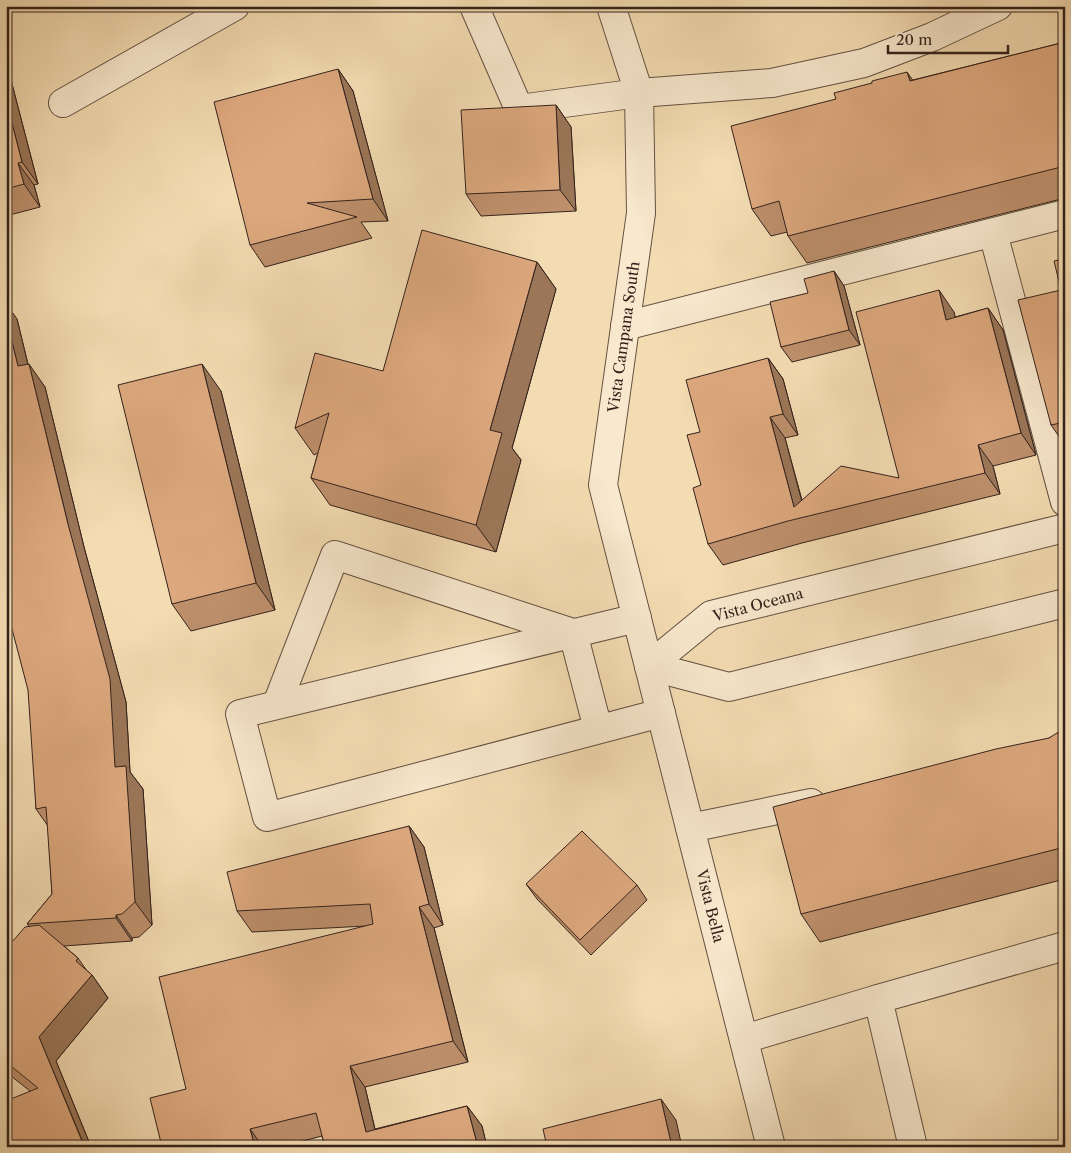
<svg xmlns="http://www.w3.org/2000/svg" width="1071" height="1153" viewBox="0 0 1071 1153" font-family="'Libre Caslon Text',serif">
<rect width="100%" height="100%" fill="#f4dcb2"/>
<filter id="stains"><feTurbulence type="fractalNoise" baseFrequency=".004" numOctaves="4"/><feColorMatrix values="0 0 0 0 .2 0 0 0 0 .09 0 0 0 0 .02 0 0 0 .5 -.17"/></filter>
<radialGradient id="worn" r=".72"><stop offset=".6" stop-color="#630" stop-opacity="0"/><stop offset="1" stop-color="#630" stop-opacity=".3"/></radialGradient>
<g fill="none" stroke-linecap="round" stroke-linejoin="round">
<defs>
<g id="minor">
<path d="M 474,6 L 519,109 L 639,93 L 772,83 L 864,63 L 932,37 L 998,6"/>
<path d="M 611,6 L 639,93 L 641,213 L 603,485 L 771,1147"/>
<path d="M 63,103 L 235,6"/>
<path d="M 993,233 L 1065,502"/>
<path d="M 625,326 L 1065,214"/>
<path d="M 637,618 L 240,714 L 267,817 L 661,713"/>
<path d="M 573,633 L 598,729"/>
<path d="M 649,666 L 711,615 L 1065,528"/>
<path d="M 649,666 L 729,687 L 1065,603"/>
<path d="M 277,704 L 335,555 L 573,633"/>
<path d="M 690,828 L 811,803"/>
<path d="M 744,1039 L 878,999"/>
<path d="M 913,1147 L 878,999 L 1065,946"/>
</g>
</defs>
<use href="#minor" stroke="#635042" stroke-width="30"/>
<use href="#minor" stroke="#f8e8cd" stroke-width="28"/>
</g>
<g fill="#be906c" stroke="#33221c">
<path d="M 1065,42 L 1065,198 L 807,263 L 788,236 L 787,232 L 771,236 L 752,209 L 836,99 L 872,83 L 913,80 Z"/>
<path d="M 6,61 L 38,184 L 34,185 L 40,207 L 6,216 Z"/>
<path d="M 338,69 L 353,91 L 388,221 L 361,222 L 372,238 L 265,267 L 250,245 Z"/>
<path d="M 556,105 L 571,127 L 576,211 L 481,216 L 466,194 Z"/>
<path d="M 1065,259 L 1065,445 L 1051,425 Z"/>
<path d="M 537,262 L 556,289 L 512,448 L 521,460 L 496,552 L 330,505 L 311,478 L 318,453 L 314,455 L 295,428 L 383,371 Z"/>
<path d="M 834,271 L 844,286 L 860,345 L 792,362 L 781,347 L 808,293 Z"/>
<path d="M 988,308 L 1003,330 L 1036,455 L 993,466 L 1000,494 L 802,543 L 723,565 L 708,544 L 701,485 L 700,432 L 768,358 L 783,379 L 798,435 L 785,438 L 802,500 L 899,478 L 954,312 L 955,317 Z"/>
<path d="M 17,319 L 28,364 L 45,387 L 84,547 L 126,702 L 130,772 L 143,789 L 152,925 L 139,937 L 132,938 L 132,941 L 64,946 L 78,958 L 87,971 L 92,975 L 108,998 L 56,1061 L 90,1144 L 96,1141 L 100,1147 L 6,1147 L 30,1091 L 6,1072 L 6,949 L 29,926 L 27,924 L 52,894 L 48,826 L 36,809 Z"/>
<path d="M 221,391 L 275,610 L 191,631 L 172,604 Z"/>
<path d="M 1065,731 L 1065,879 L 820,942 L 801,914 L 1049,738 Z"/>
<path d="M 409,826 L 424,847 L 443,925 L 434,928 L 468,1062 L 365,1087 L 375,1129 L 467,1106 L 482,1126 L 487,1147 L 325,1147 L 322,1136 L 279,1147 L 162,1147 L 186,1089 L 366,926 L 252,932 L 237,911 Z"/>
<path d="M 526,884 L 637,885 L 647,900 L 591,955 L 537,899 Z"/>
</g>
<g fill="#9b7658" stroke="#33221c">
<path d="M 6,61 L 38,184 L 22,162 L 6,100 Z"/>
<path d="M 338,69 L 353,91 L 388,221 L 373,199 Z"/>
<path d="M 907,72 L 926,99 L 910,81 Z"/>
<path d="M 556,105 L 571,127 L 576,211 L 560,190 Z"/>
<path d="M 18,163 L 34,185 L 40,207 L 24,184 Z"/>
<path d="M 537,262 L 556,289 L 512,448 L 521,460 L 496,552 L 476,525 L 490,430 Z"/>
<path d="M 834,271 L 844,286 L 860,345 L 849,330 Z"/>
<path d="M 939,290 L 954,312 L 961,341 L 946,320 Z"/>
<path d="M 6,303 L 17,319 L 34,390 L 18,366 L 6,318 Z"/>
<path d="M 988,308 L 1003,330 L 1036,455 L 1021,433 Z"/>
<path d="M 768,358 L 783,379 L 798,435 L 783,414 Z"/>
<path d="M 29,364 L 45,387 L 84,547 L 126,702 L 130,772 L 143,789 L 152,925 L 135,902 L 115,767 L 68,524 Z"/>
<path d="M 202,364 L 221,391 L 275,610 L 256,583 Z"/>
<path d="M 770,417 L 785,438 L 806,517 L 794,507 Z"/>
<path d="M 978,445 L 993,466 L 1000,494 L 985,473 Z"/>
<path d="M 409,826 L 424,847 L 443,925 L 429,904 Z"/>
<path d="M 419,907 L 434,928 L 468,1062 L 453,1041 Z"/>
<path d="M 116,915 L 132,938 L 132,941 L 116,918 Z"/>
<path d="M 92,975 L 108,998 L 56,1061 L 91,1147 L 85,1147 L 39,1037 Z"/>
<path d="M 350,1066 L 365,1087 L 379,1147 L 366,1132 Z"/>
<path d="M 661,1099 L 676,1120 L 682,1147 L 672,1147 Z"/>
<path d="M 467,1106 L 482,1126 L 487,1147 L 478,1147 Z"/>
<path d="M 250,1129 L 263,1147 L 255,1147 Z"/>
</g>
<g fill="#dda87e" stroke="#33221c">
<path d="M 1065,42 L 1065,166 L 788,236 L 779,201 L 752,209 L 731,126 L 836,99 L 834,93 L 872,83 L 872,81 L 907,72 L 910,81 Z"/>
<path d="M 338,69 L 373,199 L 307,203 L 357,217 L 250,245 L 214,102 Z"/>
<path d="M 6,100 L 22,162 L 18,163 L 24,184 L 6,189 Z"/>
<path d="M 556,105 L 560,190 L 466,194 L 461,110 Z"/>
<path d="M 422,230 L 537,262 L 490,430 L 502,433 L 476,525 L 311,478 L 329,413 L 295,428 L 315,353 L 383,371 Z"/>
<path d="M 1065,259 L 1065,422 L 1051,425 L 1018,300 L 1061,290 L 1054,261 Z"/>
<path d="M 834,271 L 849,330 L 781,347 L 770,302 L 808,293 L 804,279 Z"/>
<path d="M 939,290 L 946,320 L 988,308 L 1021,433 L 978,445 L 985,473 L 788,521 L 708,544 L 693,488 L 701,485 L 687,435 L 700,432 L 686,380 L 768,358 L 783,414 L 770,417 L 794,507 L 841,466 L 899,478 L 856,312 Z"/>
<path d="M 6,318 L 18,366 L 29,364 L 68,524 L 110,679 L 115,767 L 126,766 L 135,902 L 122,914 L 116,915 L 116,918 L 27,924 L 52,894 L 46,807 L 36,809 L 28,690 L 6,606 Z"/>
<path d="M 202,364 L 256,583 L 172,604 L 118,385 Z"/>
<path d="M 1065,731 L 1065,847 L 801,914 L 773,807 L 996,749 L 1049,738 L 1057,733 Z"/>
<path d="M 409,826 L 429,904 L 419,907 L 453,1041 L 350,1066 L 366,1132 L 467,1106 L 478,1147 L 325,1147 L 316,1113 L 250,1129 L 255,1147 L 162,1147 L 150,1098 L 186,1089 L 159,977 L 373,924 L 370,904 L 237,911 L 227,872 Z"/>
<path d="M 582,831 L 637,885 L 580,940 L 526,884 Z"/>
<path d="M 39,925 L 78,958 L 76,961 L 92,975 L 39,1037 L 84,1146 L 96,1141 L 98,1147 L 6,1147 L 6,1101 L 38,1088 L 6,1062 L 6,949 L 25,927 Z"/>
<path d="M 661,1099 L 672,1147 L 547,1147 L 543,1129 Z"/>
</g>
<g text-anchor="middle" stroke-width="4" stroke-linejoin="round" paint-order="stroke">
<g font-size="15" fill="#33221c" stroke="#f8e8cd">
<text transform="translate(624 337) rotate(-82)" y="5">Vista Campana South</text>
<text transform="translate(758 605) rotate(-15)" y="5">Vista Oceana</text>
<text transform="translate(710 906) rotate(76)" y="5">Vista Bella</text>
</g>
</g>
<rect width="1071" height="1153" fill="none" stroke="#f4dcb2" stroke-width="25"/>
<rect x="8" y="8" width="1056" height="1138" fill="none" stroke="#33221c" stroke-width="2.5"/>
<rect x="12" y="12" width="1046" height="1128" fill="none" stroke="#33221c"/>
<path d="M888 45v8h120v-8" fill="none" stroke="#33221c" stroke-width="2.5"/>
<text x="896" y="45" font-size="15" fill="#33221c" stroke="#f8e8cd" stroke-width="4" paint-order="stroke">20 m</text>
<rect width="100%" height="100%" filter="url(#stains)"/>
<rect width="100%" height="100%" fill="url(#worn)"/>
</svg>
